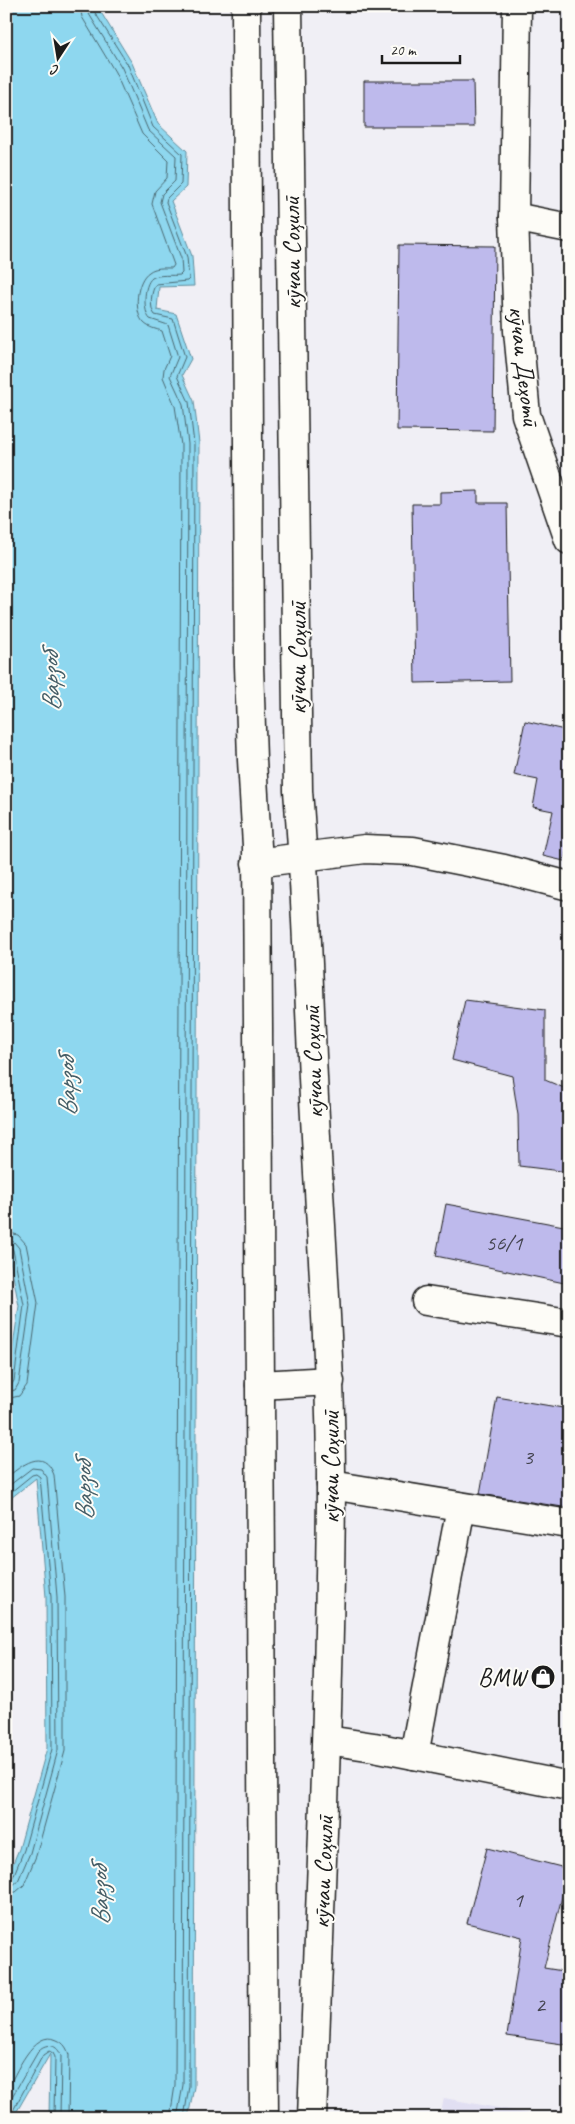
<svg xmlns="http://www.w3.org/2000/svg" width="575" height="2124" viewBox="0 0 575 2124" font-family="Caveat,sans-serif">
<rect width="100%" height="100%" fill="#f0eff5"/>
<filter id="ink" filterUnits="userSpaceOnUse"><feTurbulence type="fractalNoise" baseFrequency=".02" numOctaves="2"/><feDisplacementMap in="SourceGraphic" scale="10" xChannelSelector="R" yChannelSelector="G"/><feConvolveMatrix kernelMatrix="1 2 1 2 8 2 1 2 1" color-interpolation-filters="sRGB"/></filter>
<g filter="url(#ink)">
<path fill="#e1dff2" d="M 444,2098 L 552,2118 L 440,2118 Z"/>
<path fill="#8ed7ef" stroke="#608c9b" d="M 6,6 L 97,6 L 132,63 L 158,124 L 187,151 L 186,187 L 171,201 L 192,256 L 194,286 L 159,287 L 157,310 L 176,314 L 191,359 L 182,375 L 194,401 L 199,443 L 194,2087 L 188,2118 L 49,2118 L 50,2054 L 13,2118 L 6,2118 L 6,1880 L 19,1849 L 47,1748 L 46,1597 L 36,1478 L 11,1498 L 6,1505 L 6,1391 L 19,1306 L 6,1240 Z"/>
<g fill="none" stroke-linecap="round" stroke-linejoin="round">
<g stroke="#4a6770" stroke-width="1">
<path d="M 80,6 L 82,17 L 115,72 L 142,134 L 168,160 L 167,178 L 155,191 L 152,204 L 174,265 L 172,268 C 164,268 155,267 149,272 C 136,280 133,313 144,323 C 149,328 156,329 162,331 L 170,356 L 164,369 L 163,377 L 175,406 L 181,445 L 175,2085 L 170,2118"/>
<path d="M 87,6 L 89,14 L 122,68 L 148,130 L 176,156 L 175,181 L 162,194 L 160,202 L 181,258 L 182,273 L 180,275 C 172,276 159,274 152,278 C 143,285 143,312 150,319 L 168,325 L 178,357 L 170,376 L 183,404 L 188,444 L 183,2085 L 177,2118"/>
<path d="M 93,6 L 94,11 L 128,65 L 153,127 L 182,154 L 181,184 L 167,198 L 166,202 L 187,257 L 189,279 L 187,281 L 156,284 C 151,291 149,308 155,315 L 173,319 L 185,357 L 177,376 L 189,402 L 194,444 L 189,2086 L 184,2118"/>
<path d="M 6,1232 L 18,1235 L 26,1244 L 38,1303 L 27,1385 L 19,1396 L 6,1399"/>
<path d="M 6,1240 L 14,1242 L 19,1248 L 30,1305 L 19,1383 L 15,1390 L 6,1392"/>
<path d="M 6,1246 L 11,1247 L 13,1250 L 24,1305 L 14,1381 L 11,1385 L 6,1386"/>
<path d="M 6,1478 C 21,1466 44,1446 54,1475 L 65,1597 L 65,1751 L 36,1856 L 24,1885 L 16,1892 L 6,1893"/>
<path d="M 6,1488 L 32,1468 L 41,1469 L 47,1477 L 57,1597 L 58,1750 L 30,1853 L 18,1881 L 13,1885 L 6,1886"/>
<path d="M 6,1496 L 32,1475 L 36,1474 L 40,1477 L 51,1597 L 52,1749 L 24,1850 L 13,1877 L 6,1880"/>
<path d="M 6,2091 C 16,2075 33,2028 57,2040 C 64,2043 67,2048 69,2055 L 68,2118"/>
<path d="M 6,2107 L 39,2050 C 47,2042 58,2045 61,2056 L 60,2118"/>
<path d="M 9,2118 L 43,2055 L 49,2051 L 53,2053 L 55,2057 L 54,2118"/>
</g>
</g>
<g fill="#bebaec" stroke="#1c1c1c">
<path d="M 364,81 L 473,81 L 474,127 L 364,127 Z"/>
<path d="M 399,245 L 495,246 L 493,431 L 397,430 Z"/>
<path d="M 478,491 L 478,503 L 507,503 L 510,681 L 415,683 L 412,504 L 440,504 L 440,492 Z"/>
<path d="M 525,721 L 569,731 L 569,839 L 564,861 L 543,856 L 553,811 L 533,807 L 538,780 L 514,775 Z"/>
<path d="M 465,1000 L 545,1010 L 545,1080 L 569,1090 L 569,1172 L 519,1166 L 518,1115 L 512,1076 L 452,1060 Z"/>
<path d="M 446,1204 L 569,1227 L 569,1284 L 436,1256 Z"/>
<path d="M 497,1397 L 569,1409 L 569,1508 L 480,1494 Z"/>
<path d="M 487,1848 L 569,1869 L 544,1968 L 569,1972 L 569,2045 L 507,2036 L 522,1937 L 467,1923 Z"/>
</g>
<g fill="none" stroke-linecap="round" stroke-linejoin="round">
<defs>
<g id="minor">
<path d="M 517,6 L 514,217 L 518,331 L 526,415 L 569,540"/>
<path d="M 514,217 L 569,228"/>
<path d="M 256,863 L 365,849 L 413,851 L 504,869 L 569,886"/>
<path d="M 426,1301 L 569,1323"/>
<path d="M 331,1485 L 569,1524"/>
<path d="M 327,1740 L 374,1747 L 569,1786"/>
<path d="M 414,1755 L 461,1507"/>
</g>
<g id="major">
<path d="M 246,6 L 249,665 L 252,760 L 257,846 L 264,2118"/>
<path d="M 288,6 L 298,791 C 307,900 309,1009 315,1117 C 321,1240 331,1362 331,1484 C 330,1695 320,1907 312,2118"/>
<path d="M 260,1385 L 330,1381"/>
</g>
</defs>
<use href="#minor" stroke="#1c1c1c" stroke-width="31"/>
<use href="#major" stroke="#1c1c1c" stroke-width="31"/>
<use href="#minor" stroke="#fdfcf7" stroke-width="28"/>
<use href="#major" stroke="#fdfcf7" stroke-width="28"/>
</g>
</g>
<defs>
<symbol id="shop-disc" viewBox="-11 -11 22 22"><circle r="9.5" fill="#1c1c1c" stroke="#fdfcf7"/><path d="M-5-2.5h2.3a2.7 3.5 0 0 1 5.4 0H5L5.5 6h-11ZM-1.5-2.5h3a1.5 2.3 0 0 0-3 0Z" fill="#fff"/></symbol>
</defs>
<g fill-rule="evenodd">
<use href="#shop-disc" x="529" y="1663" width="28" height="28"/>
</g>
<g text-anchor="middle" stroke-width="4" stroke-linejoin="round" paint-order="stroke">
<g font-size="22" fill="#444450">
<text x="504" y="1250">56/1</text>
<text x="528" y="1464">3</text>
<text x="518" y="1907">1</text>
<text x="540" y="2012">2</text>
</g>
<g font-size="25" fill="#1c1c1c" stroke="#fdfcf7">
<text transform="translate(291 253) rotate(-91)" y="9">кӯчаи Соҳилӣ</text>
<text transform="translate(525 366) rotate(83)" y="9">кӯчаи Деҳотӣ</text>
<text transform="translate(297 658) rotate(-90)" y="9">кӯчаи Соҳилӣ</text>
<text transform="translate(312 1062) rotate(-92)" y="9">кӯчаи Соҳилӣ</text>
<text transform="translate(330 1467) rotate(-90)" y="9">кӯчаи Соҳилӣ</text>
<text transform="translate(322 1872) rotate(-88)" y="9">кӯчаи Соҳилӣ</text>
</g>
<g font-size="25" fill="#1c1c1c" stroke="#fdfcf7" text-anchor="end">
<text x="526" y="1686">BMW</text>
</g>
<g font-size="26" font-style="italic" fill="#445d66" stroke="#fdfcf7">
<text transform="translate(50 682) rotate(-92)" y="9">Варзоб</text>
<text transform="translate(66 1087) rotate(-92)" y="9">Варзоб</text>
<text transform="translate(83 1491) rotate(-92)" y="9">Варзоб</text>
<text transform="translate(99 1896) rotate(-92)" y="9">Варзоб</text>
</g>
</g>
<rect width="575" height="2124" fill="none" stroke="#fdfcf7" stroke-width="25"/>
<rect x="12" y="12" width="550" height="2099" fill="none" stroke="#1c1c1c" stroke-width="2" filter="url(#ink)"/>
<g transform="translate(58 58) rotate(192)" stroke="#fdfcf7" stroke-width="4" paint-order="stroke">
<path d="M0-4L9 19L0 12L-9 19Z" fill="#1c1c1c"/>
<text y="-8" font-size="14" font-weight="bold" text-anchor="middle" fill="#1c1c1c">С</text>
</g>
<path d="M382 55v8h78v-8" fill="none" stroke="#1c1c1c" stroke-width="2.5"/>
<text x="390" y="55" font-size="15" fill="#1c1c1c" stroke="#fdfcf7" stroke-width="4" paint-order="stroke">20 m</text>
</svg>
